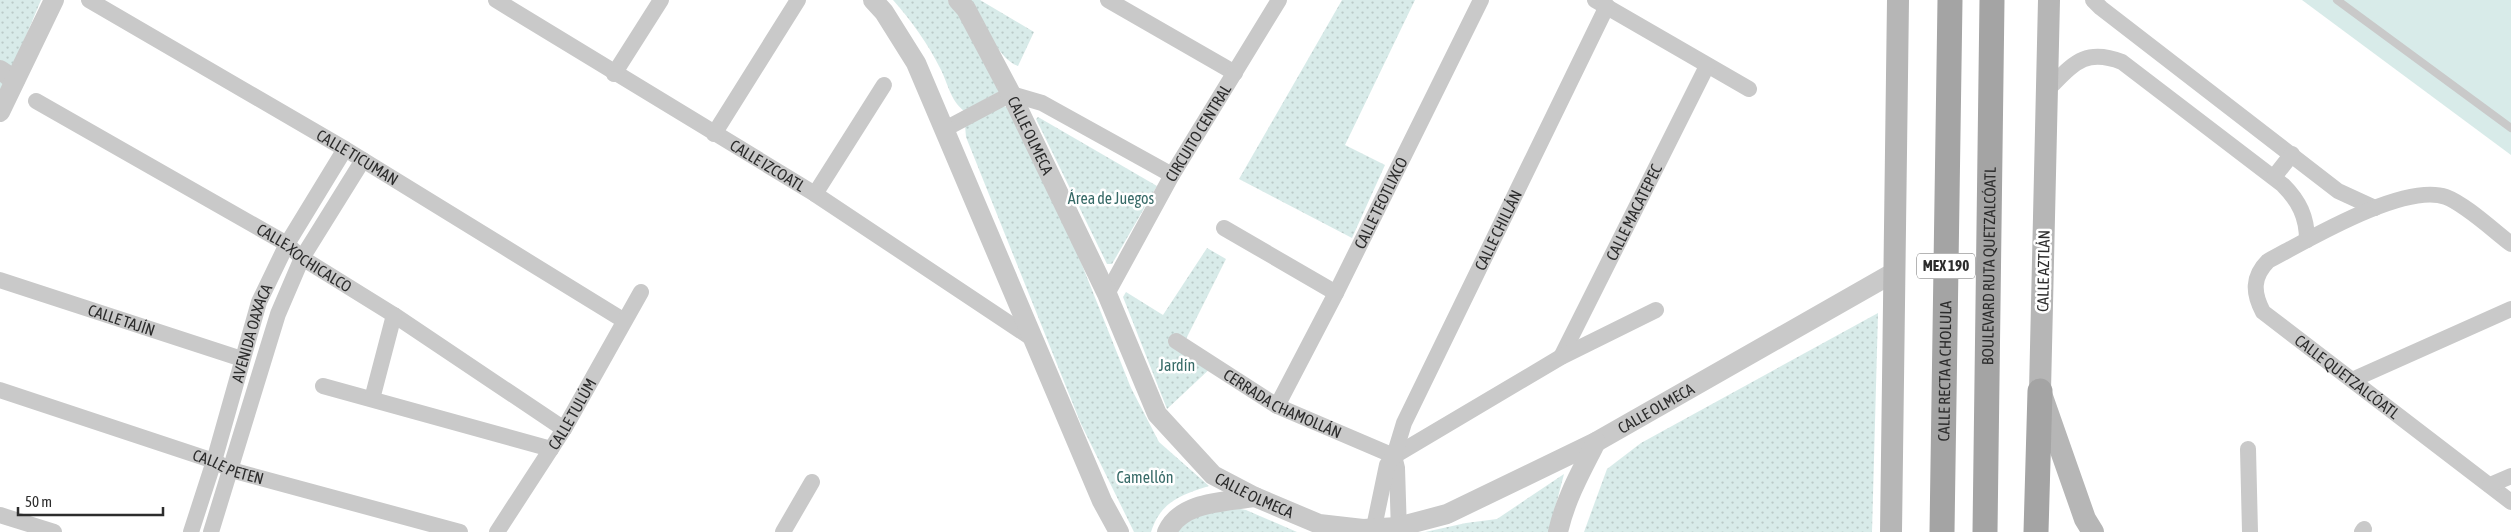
<svg xmlns="http://www.w3.org/2000/svg" width="2511" height="532" viewBox="0 0 2511 532" font-family="'Asap Condensed',sans-serif">
<defs>
<pattern id="grass-dots" width="8" height="8" patternUnits="userSpaceOnUse" patternTransform="scale(1.25)"><rect width="8" height="8" fill="#d8ebe9"/><path d="M2 2h.1M6 6h.1" fill="none" stroke="#bacac8" stroke-width="1.8" stroke-linecap="round"/></pattern>
</defs>
<rect width="100%" height="100%" fill="#fff"/>
<g fill="url(#grass-dots)">
<path d="M 0,0 L 41,0 L 15,62 L 0,92 Z"/>
<path d="M 893,0 L 951,0 L 1002,90 L 964,111 C 950,100 948,83 940,68 C 928,44 911,20 893,0 Z"/>
<path d="M 967,0 L 980,0 L 1034,32 L 1018,66 C 996,58 983,18 967,0 Z"/>
<path d="M 1342,0 L 1415,0 L 1345,145 L 1385,165 L 1352,238 L 1239,179 Z"/>
<path d="M 1000,106 L 1011,107 L 1063,217 L 1131,388 L 1159,442 L 1209,486 C 1181,495 1161,501 1151,532 L 1134,532 L 1081,424 L 966,137 L 965,125 Z"/>
<path d="M 1038,117 L 1157,186 L 1112,264 L 1107,264 L 1036,119 Z"/>
<path d="M 1207,248 L 1226,259 L 1185,341 L 1215,364 L 1167,409 L 1123,297 L 1126,292 L 1163,315 Z"/>
<path d="M 1878,313 L 1872,532 L 1584,532 L 1607,469 L 1641,443 Z"/>
<path d="M 1564,474 L 1549,532 L 1425,532 L 1466,523 L 1497,519 Z"/>
<path d="M 1224,506 L 1246,510 L 1297,532 L 1177,532 L 1197,512 Z"/>
</g>
<path fill="#d8ebe9" d="M 2302,0 L 2511,0 L 2511,155 Z"/>
<g fill="none" stroke-linecap="round" stroke-linejoin="round">
<path stroke="#c9c9c9" stroke-width="8" d="M 2337,0 L 2511,128"/>
<g stroke="#c9c9c9" stroke-width="16">
<path id="s1" d="M 89,0 L 345,149 L 623,320"/>
<path id="s2" d="M 496,0 L 815,194 L 1033,339"/>
<path d="M 1108,0 L 1235,73"/>
<path d="M 1595,0 L 1749,89"/>
<path d="M 2093,0 L 2101,8 L 2338,191 L 2375,208"/>
<path d="M 614,74 L 661,0"/>
<path d="M 2046,91 C 2072,66 2083,47 2122,62 L 2283,185 C 2299,201 2307,217 2307,240"/>
<path id="s3" d="M 36,101 L 287,244 L 302,258 L 394,315 L 564,429"/>
<path d="M 945,129 L 1011,94 L 1042,103 L 1172,175"/>
<path d="M 714,134 L 798,0"/>
<path d="M 2274,177 L 2292,154"/>
<path d="M 815,194 L 884,85"/>
<path d="M 1224,228 L 1336,293"/>
<path id="s4" d="M 2511,244 C 2494,231 2465,204 2446,197 C 2404,182 2306,241 2268,261 C 2252,277 2253,293 2263,312 L 2511,502"/>
<path id="s5" d="M 0,280 L 242,359"/>
<path id="s6" d="M 1107,294 L 1172,175 L 1279,0"/>
<path id="s7" d="M 1176,341 L 1277,406 L 1394,456"/>
<path id="s8" d="M 1561,357 L 1707,66"/>
<path d="M 2352,380 L 2511,309"/>
<path d="M 323,386 L 551,449"/>
<path id="s9" d="M 0,390 L 214,461 L 231,470 L 460,532"/>
<path d="M 372,399 L 394,315"/>
<path id="s10" d="M 1277,406 L 1336,293 L 1481,0"/>
<path d="M 2248,449 L 2250,532"/>
<path d="M 1394,456 L 1561,357 L 1656,310"/>
<path d="M 1394,456 L 1397,468 L 1399,532"/>
<path d="M 2490,485 L 2511,476"/>
<path d="M 0,515 L 54,532"/>
<path id="s11" d="M 191,532 L 214,461 L 259,302 L 287,244 L 345,149"/>
<path d="M 211,532 L 278,314 L 302,258 L 363,160"/>
<path id="s12" d="M 497,532 L 564,429 L 641,292"/>
<path d="M 783,532 L 812,482"/>
<path id="s13" d="M 1373,532 L 1387,465 L 1394,456 L 1404,423 L 1607,6"/>
<path d="M 2362,532 L 2364,529"/>
</g>
<g stroke="#c9c9c9" stroke-width="20">
<path d="M 873,0 L 884,12 L 916,63 L 1102,501 L 1119,532"/>
<path id="s14" d="M 958,0 L 966,9 L 1011,94 L 1107,294 L 1157,414 L 1213,475 L 1255,497 L 1319,524 L 1363,529 L 1398,527 L 1447,514 L 1596,442 L 1893,273"/>
<path d="M 0,70 L 15,80"/>
<path d="M 0,112 L 54,0"/>
<path d="M 1167,532 C 1181,501 1226,502 1255,497"/>
<path d="M 1558,532 C 1565,500 1581,471 1596,442"/>
</g>
<g stroke="#b6b6b6" stroke-width="22">
<path d="M 2049,0 L 2040,391 L 2085,519 L 2093,532"/>
<path d="M 1891,532 L 1898,0"/>
</g>
<g stroke="#a4a4a4" stroke-width="25">
<path id="s15" d="M 1942,532 L 1950,0"/>
<path id="s16" d="M 1985,532 L 1992,0"/>
<path d="M 2036,532 L 2040,391"/>
</g>
</g>
<g text-anchor="middle" stroke-width="5" stroke-linejoin="round" paint-order="stroke">
<rect fill="#fff" stroke="#6b6b6b" stroke-width="1" x="1917" y="253.5" width="58" height="25" rx="4"/>
<g font-size="15" font-weight="bold" fill="#2c2c2c">
<text x="1946" y="271">MEX 190</text>
</g>
<g font-size="16" fill="#2c2c2c" stroke="#fff">
<text dy="6" stroke="none"><textPath href="#s6" startOffset="185">CIRCUITO CENTRAL</textPath></text>
<text dy="6" stroke="none"><textPath href="#s14" startOffset="154">CALLE OLMECA</textPath></text>
<text dy="6" stroke="none"><textPath href="#s1" startOffset="311">CALLE TICUMAN</textPath></text>
<text dy="6" stroke="none"><textPath href="#s2" startOffset="318">CALLE IZCOATL</textPath></text>
<text dy="6" stroke="none"><textPath href="#s10" startOffset="228">CALLE TEOTLIXCO</textPath></text>
<text dy="6" stroke="none"><textPath href="#s8" startOffset="162">CALLE MACATEPEC</textPath></text>
<text dy="6" stroke="none"><textPath href="#s13" startOffset="329">CALLE CHILLÁN</textPath></text>
<text dy="6" stroke="none"><textPath href="#s3" startOffset="311">CALLE XOCHICALCO</textPath></text>
<text dy="6" stroke="none"><textPath href="#s16" startOffset="266">BOULEVARD RUTA QUETZALCÓATL</textPath></text>
<text transform="translate(2043 271) rotate(-89)" y="6">CALLE AZTLÁN</text>
<text dy="6" stroke="none"><textPath href="#s5" startOffset="128">CALLE TAJÍN</textPath></text>
<text dy="6" stroke="none"><textPath href="#s11" startOffset="208">AVENIDA OAXACA</textPath></text>
<text dy="6" stroke="none"><textPath href="#s15" startOffset="161">CALLE RECTA A CHOLULA</textPath></text>
<text dy="6" stroke="none"><textPath href="#s4" startOffset="435">CALLE QUETZALCÓATL</textPath></text>
<text dy="6" stroke="none"><textPath href="#s7" startOffset="124">CERRADA CHAMOLLÁN</textPath></text>
<text dy="6" stroke="none"><textPath href="#s14" startOffset="1024">CALLE OLMECA</textPath></text>
<text dy="6" stroke="none"><textPath href="#s12" startOffset="140">CALLE TULÚM</textPath></text>
<text dy="6" stroke="none"><textPath href="#s9" startOffset="241">CALLE PETEN</textPath></text>
<text dy="6" stroke="none"><textPath href="#s14" startOffset="589">CALLE OLMECA</textPath></text>
</g>
<g font-size="16" fill="#376a67" stroke="#fff">
<text x="1111" y="204">Área de Juegos</text>
<text x="1177" y="371">Jardín</text>
<text x="1145" y="483">Camellón</text>
</g>
</g>
<path d="M18 507v8h145v-8" fill="none" stroke="#2c2c2c" stroke-width="2.5"/>
<text x="25" y="507" font-size="15" fill="#2c2c2c" stroke="#ffffff" stroke-width="4" paint-order="stroke">50 m</text>
</svg>
